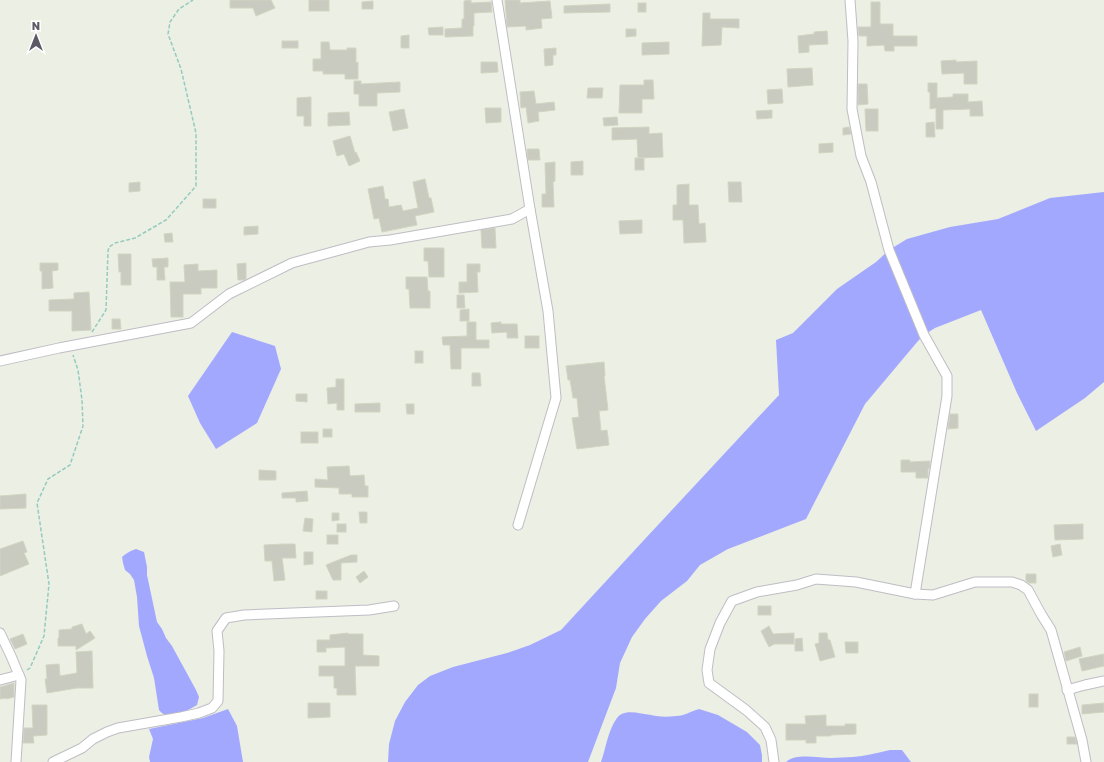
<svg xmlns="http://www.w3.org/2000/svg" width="1104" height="762" viewBox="0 0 1104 762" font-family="'Golos Text',sans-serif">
<rect width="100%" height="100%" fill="#ecefe3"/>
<g fill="#a3a8ff">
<path d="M 1104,192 L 1104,382 L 1085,398 L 1036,431 L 1017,393 L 981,310 L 935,328 L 924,335 L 918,341 L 865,404 L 806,519 L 728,549 L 700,565 L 687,581 L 661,601 L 645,619 L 632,637 L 620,663 L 616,688 L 588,762 L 388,762 L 389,744 L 395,721 L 405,702 L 418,685 L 430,676 L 453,667 L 507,653 L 530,645 L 561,630 L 644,540 L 779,395 L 776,340 L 793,333 L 837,289 L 876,262 L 889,250 L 907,239 L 950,227 L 998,219 L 1050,198 Z"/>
<path d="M 232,332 L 275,346 L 281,369 L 257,423 L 216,449 L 200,423 L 188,396 Z"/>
<path d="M 136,549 L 144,552 L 147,567 L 147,575 L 157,622 L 162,629 L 166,638 L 172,646 L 196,690 L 199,697 L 197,705 C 187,711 168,722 159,710 L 154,678 L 147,656 L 139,626 L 137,597 L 134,580 L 130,574 L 125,570 L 123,563 L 122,557 C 127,553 130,551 136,549 Z"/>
<path d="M 228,709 L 237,726 L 243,762 L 150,762 L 149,757 L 153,739 L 149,729 L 203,718 Z"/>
<path d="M 699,709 L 718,715 L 747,732 L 760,745 L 762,755 L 762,762 L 601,762 C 606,748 608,730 617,718 C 624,708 641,714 651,715 C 659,717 668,717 676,716 C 685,716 691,711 699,709 Z"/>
<path d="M 890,750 L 902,750 L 911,762 L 786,762 C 796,753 818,758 831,758 C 838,758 846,757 853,757 C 865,756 877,753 890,750 Z"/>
</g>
<g fill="#c9cac0" stroke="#d1d5c0">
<path d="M 230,0 L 271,0 L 275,8 L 256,16 L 253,8 L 230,8 Z"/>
<rect x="309" y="0" width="20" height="11"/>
<path d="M 471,0 L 471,3 L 491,2 L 492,12 L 474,13 L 474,26 L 473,26 L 473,36 L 445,37 L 445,29 L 462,28 L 462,19 L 464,19 L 464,1 Z"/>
<path d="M 505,0 L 520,0 L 520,3 L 550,1 L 552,18 L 541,19 L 542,28 L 526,30 L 526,26 L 507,27 Z"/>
<path d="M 373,1 L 373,9 L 362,9 L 362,2 Z"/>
<path d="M 871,2 L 880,2 L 880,24 L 893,24 L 893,36 L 917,36 L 917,46 L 894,46 L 894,51 L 885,51 L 884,45 L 867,46 L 867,36 L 859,36 L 858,27 L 871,27 Z"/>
<rect x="638" y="3" width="8" height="9"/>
<path d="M 610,4 L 610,12 L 564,13 L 564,6 Z"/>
<path d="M 703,13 L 710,13 L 710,19 L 739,19 L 739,28 L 722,27 L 721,45 L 702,46 Z"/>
<path d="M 443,27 L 443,35 L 429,35 L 428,28 Z"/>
<path d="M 626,29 L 636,29 L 636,36 L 626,37 Z"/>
<path d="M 827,31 L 828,44 L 809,45 L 809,52 L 799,53 L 798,36 L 814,34 L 814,32 Z"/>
<path d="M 409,35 L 409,48 L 401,48 L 401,36 Z"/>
<rect x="282" y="41" width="16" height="7"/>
<path d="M 321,42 L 329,42 L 330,50 L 347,50 L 347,48 L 356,48 L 356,63 L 358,62 L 358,79 L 345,79 L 345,74 L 323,74 L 323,71 L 313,71 L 313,59 L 321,59 Z"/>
<path d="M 669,42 L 669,54 L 642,55 L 642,43 Z"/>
<path d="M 556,48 L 556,55 L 553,55 L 553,65 L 545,66 L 544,49 Z"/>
<path d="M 956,60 L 956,62 L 977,61 L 977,84 L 964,84 L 964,73 L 942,74 L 941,61 Z"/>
<path d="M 481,62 L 497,62 L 498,72 L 481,73 Z"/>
<path d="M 812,68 L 813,85 L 788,87 L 787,69 Z"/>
<path d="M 644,80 L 653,80 L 654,99 L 642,99 L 642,113 L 619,113 L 620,85 L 644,85 Z"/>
<path d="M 354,81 L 361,81 L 361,84 L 400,82 L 400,92 L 377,93 L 377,106 L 359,106 L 359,94 L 354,94 Z"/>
<path d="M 928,83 L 937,83 L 937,98 L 953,97 L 953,94 L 968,94 L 968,102 L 982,101 L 983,116 L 970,116 L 970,109 L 943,110 L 943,129 L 936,129 L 936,108 L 930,109 L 930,92 L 928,92 Z"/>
<path d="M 858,84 L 867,84 L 868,104 L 858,105 Z"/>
<path d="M 588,88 L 603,88 L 602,98 L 587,98 Z"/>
<path d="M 782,89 L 783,103 L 768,104 L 767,90 Z"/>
<path d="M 534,91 L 536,104 L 554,102 L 555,110 L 538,112 L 539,121 L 528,123 L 526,107 L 521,108 L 520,92 Z"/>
<path d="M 311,97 L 311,126 L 304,126 L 304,116 L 297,116 L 297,98 Z"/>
<path d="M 485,108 L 501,108 L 501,122 L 486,123 Z"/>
<path d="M 404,109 L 408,128 L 393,131 L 389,112 Z"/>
<path d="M 865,109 L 878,109 L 878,131 L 866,131 Z"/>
<path d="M 772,110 L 772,118 L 757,119 L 756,111 Z"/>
<path d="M 349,112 L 350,125 L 328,126 L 328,113 Z"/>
<path d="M 617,117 L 618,125 L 604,126 L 603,118 Z"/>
<path d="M 934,122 L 935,137 L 926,137 L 926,123 Z"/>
<path d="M 649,127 L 649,134 L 662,133 L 663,157 L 638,158 L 637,139 L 612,140 L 612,128 Z"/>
<path d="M 849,127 L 851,134 L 843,135 L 843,128 Z"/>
<path d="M 350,136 L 355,153 L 356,152 L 360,161 L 349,166 L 344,154 L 337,156 L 333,141 Z"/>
<path d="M 833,143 L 833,152 L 819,153 L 819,144 Z"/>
<path d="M 527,149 L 539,149 L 540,160 L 528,160 Z"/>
<rect x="635" y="158" width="9" height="12"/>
<path d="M 583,161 L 583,175 L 571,175 L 571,162 Z"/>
<path d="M 555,162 L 555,181 L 553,182 L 554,207 L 542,207 L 542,194 L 546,194 L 545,163 Z"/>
<path d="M 425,179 L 429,198 L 431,198 L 434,212 L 415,216 L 417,225 L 382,232 L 379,218 L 374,219 L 368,189 L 383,186 L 385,199 L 388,199 L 389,207 L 401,205 L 403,211 L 418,208 L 413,182 Z"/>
<path d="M 140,182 L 140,191 L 129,192 L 129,183 Z"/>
<path d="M 728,182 L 741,182 L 742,202 L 729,202 Z"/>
<path d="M 689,184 L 689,205 L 698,205 L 699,224 L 705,223 L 706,242 L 684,243 L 683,220 L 673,220 L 673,205 L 677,205 L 677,185 Z"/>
<rect x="203" y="199" width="13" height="9"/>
<path d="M 642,220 L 642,233 L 620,234 L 619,221 Z"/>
<path d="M 258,226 L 258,234 L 244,235 L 244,227 Z"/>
<path d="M 495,228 L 496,248 L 482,248 L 481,230 Z"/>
<path d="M 172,233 L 173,242 L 165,242 L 164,234 Z"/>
<path d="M 424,248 L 444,248 L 444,277 L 429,277 L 428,261 L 424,261 Z"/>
<path d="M 118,254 L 131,254 L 131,285 L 121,285 L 121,272 L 119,272 Z"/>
<path d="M 168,258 L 168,267 L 164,267 L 165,280 L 157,280 L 157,267 L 153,267 L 152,259 Z"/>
<path d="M 40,263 L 58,263 L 58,270 L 52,271 L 53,288 L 42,289 L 42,271 L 40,271 Z"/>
<path d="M 246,263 L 246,279 L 244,280 L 238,280 L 237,264 Z"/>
<path d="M 198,264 L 198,271 L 217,270 L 217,288 L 201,288 L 201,294 L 183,294 L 183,317 L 171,317 L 170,282 L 185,282 L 184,265 Z"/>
<path d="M 467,264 L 480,264 L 480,272 L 477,272 L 478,292 L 459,293 L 459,282 L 467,282 Z"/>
<path d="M 406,277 L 427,277 L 428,291 L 430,291 L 430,308 L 410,308 L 409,289 L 406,289 Z"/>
<path d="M 89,292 L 91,330 L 72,331 L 72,311 L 49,311 L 49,300 L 74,299 L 74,293 Z"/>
<path d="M 457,295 L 464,295 L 465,308 L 457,308 Z"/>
<path d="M 469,309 L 469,321 L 460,321 L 460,310 Z"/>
<path d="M 112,319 L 120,319 L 121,329 L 112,329 Z"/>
<path d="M 467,322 L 476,322 L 476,340 L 489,340 L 489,348 L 461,348 L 461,369 L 451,369 L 450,345 L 443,345 L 442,337 L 467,336 Z"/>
<path d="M 501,322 L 501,324 L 517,324 L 518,338 L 507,338 L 507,332 L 492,333 L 491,323 Z"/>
<rect x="525" y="336" width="14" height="12"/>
<rect x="415" y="351" width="8" height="12"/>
<path d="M 604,362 L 605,376 L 604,376 L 608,410 L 599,411 L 601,431 L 607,430 L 609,445 L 577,449 L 572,418 L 579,417 L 577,398 L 573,398 L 570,380 L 568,380 L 566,366 Z"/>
<path d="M 472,373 L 480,373 L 481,386 L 472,386 Z"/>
<path d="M 336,379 L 344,379 L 344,410 L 337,410 L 337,403 L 328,404 L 327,388 L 336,387 Z"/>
<path d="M 296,394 L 307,394 L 307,402 L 296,401 Z"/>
<path d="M 380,403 L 380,412 L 355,412 L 355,404 Z"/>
<path d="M 406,404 L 414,404 L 414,414 L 407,414 Z"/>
<path d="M 950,414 L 958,414 L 958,428 L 948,429 Z"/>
<rect x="323" y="429" width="9" height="8"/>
<rect x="301" y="432" width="17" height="11"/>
<path d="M 901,460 L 910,460 L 910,462 L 930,461 L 929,469 L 928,469 L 928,478 L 916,478 L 916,472 L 901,472 Z"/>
<path d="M 349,466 L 350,476 L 364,475 L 365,486 L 368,486 L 368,497 L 352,497 L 352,494 L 339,494 L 339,488 L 315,487 L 315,479 L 328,480 L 327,467 Z"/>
<path d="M 259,470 L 276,471 L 276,480 L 259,480 Z"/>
<path d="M 307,491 L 308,501 L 296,502 L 296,498 L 282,498 L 282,493 Z"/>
<path d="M 26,494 L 26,508 L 0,509 L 0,496 Z"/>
<path d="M 359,512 L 367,512 L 367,523 L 360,523 Z"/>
<path d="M 332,513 L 339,513 L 339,520 L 332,521 Z"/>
<path d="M 305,518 L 313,519 L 312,532 L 303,531 Z"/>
<rect x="337" y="524" width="9" height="8"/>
<path d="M 1083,524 L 1083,539 L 1055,540 L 1054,525 Z"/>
<rect x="327" y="535" width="11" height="9"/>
<path d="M 23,541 L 27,552 L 24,553 L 29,564 L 0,576 L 0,549 Z"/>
<path d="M 284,544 L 295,544 L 296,558 L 282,558 L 285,580 L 274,581 L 272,561 L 265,561 L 264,545 Z"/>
<path d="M 1060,544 L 1062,555 L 1053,557 L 1051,546 Z"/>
<path d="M 304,552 L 313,552 L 313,564 L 304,565 Z"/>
<path d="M 351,555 L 357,555 L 357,562 L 341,563 L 341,580 L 333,580 L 326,565 Z"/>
<path d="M 364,571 L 368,577 L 360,583 L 356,577 Z"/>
<path d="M 1026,574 L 1036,574 L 1036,583 L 1029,583 L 1026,581 Z"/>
<rect x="316" y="591" width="11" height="8"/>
<rect x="758" y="606" width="13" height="9"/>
<path d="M 82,624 L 86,634 L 90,631 L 95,638 L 76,650 L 76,646 L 58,646 L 58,638 L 59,638 L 59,630 L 72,629 L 72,627 Z"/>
<path d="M 769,626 L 773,634 L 794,633 L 794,644 L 774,644 L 769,647 L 761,631 Z"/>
<path d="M 348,633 L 348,634 L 363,634 L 363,655 L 379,656 L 379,666 L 355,666 L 356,695 L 337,695 L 337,688 L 334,688 L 334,676 L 319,676 L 319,666 L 345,666 L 345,647 L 326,648 L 326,652 L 317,652 L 317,640 L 330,640 L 330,635 Z"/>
<path d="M 819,633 L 827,633 L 828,640 L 830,640 L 835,657 L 820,661 L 815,644 L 819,643 Z"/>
<path d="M 23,634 L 27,644 L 15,649 L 10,639 Z"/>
<path d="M 802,638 L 803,651 L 795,651 L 795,639 Z"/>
<path d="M 845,642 L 858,642 L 858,653 L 846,653 Z"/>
<path d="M 1080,647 L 1082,656 L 1066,661 L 1064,652 Z"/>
<path d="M 92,651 L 93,688 L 77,688 L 47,693 L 45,679 L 47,679 L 46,665 L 59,664 L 60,676 L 77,673 L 76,652 Z"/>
<path d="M 1104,654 L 1104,666 L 1082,671 L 1079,659 Z"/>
<path d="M 14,683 L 14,697 L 6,699 L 6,698 L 0,699 L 0,687 Z"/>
<rect x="1029" y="694" width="9" height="13"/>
<path d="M 308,703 L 330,703 L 330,717 L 308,718 Z"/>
<path d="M 1104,703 L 1104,712 L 1082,714 L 1082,705 Z"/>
<path d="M 32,705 L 47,705 L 47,735 L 33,736 L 34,743 L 23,743 L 24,728 L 33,728 Z"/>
<path d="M 826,715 L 826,726 L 845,726 L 845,724 L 856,724 L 856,734 L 831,735 L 831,736 L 816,736 L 816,743 L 806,743 L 806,740 L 786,740 L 786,724 L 806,724 L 805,716 Z"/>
<path d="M 1067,737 L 1075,737 L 1077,744 L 1067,744 Z"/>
</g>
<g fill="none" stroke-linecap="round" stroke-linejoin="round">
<defs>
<g id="minor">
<path d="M 0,361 L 59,348 L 191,323 L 229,294 L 292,263 L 369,242 L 390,240 L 512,219 L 530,209 L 497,0"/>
<path d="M 518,525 L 556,398 L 548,311 L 530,209"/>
<path d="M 915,594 L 933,595 L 975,582 L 1012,582 L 1021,585 L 1028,590 L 1041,614 L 1051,630 L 1082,740 L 1086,762"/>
<path d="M 0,633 L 11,656 L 21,680 L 16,762"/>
<path d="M 0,680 L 19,675"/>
<path d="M 1067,690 L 1085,685 L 1104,681"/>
<path d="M 53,762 L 82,748 L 93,739 L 107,732 L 118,728 L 181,717 L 199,713 L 212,708 L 218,701 L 219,651 L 217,631 L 226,618 L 244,615 L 369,610 L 394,606"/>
<path d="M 774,762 L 771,740 L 765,727 L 746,710 L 709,683 L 707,670 L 710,649 L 720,623 L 732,601 L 757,592 L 797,585 L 816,579 L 856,582 L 915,594 L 947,396 L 947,376 L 924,335 L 889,250 L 871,182 L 861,156 L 852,109 L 853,41 L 850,0"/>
</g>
</defs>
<use href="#minor" stroke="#bebdc5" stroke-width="11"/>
<g stroke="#95cbbf" stroke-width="1.5" stroke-dasharray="4 2" stroke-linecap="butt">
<path d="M 92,332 L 106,310 L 108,251 L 109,247 L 115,243 L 135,238 L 166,220 L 196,186 L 196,133 L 181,69 L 168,34 L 170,22 L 179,9 L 193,0"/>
<path d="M 27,670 L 30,668 L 44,636 L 49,584 L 37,503 L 48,479 L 70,465 L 83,426 L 82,400 L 78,370 L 73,355"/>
</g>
<use href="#minor" stroke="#fff" stroke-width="9"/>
</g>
<g transform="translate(36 36)" stroke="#ffffff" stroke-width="3" paint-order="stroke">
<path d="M0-3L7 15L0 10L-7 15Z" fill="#5c5b65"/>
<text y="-6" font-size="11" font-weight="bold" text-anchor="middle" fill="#5c5b65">N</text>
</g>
</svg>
